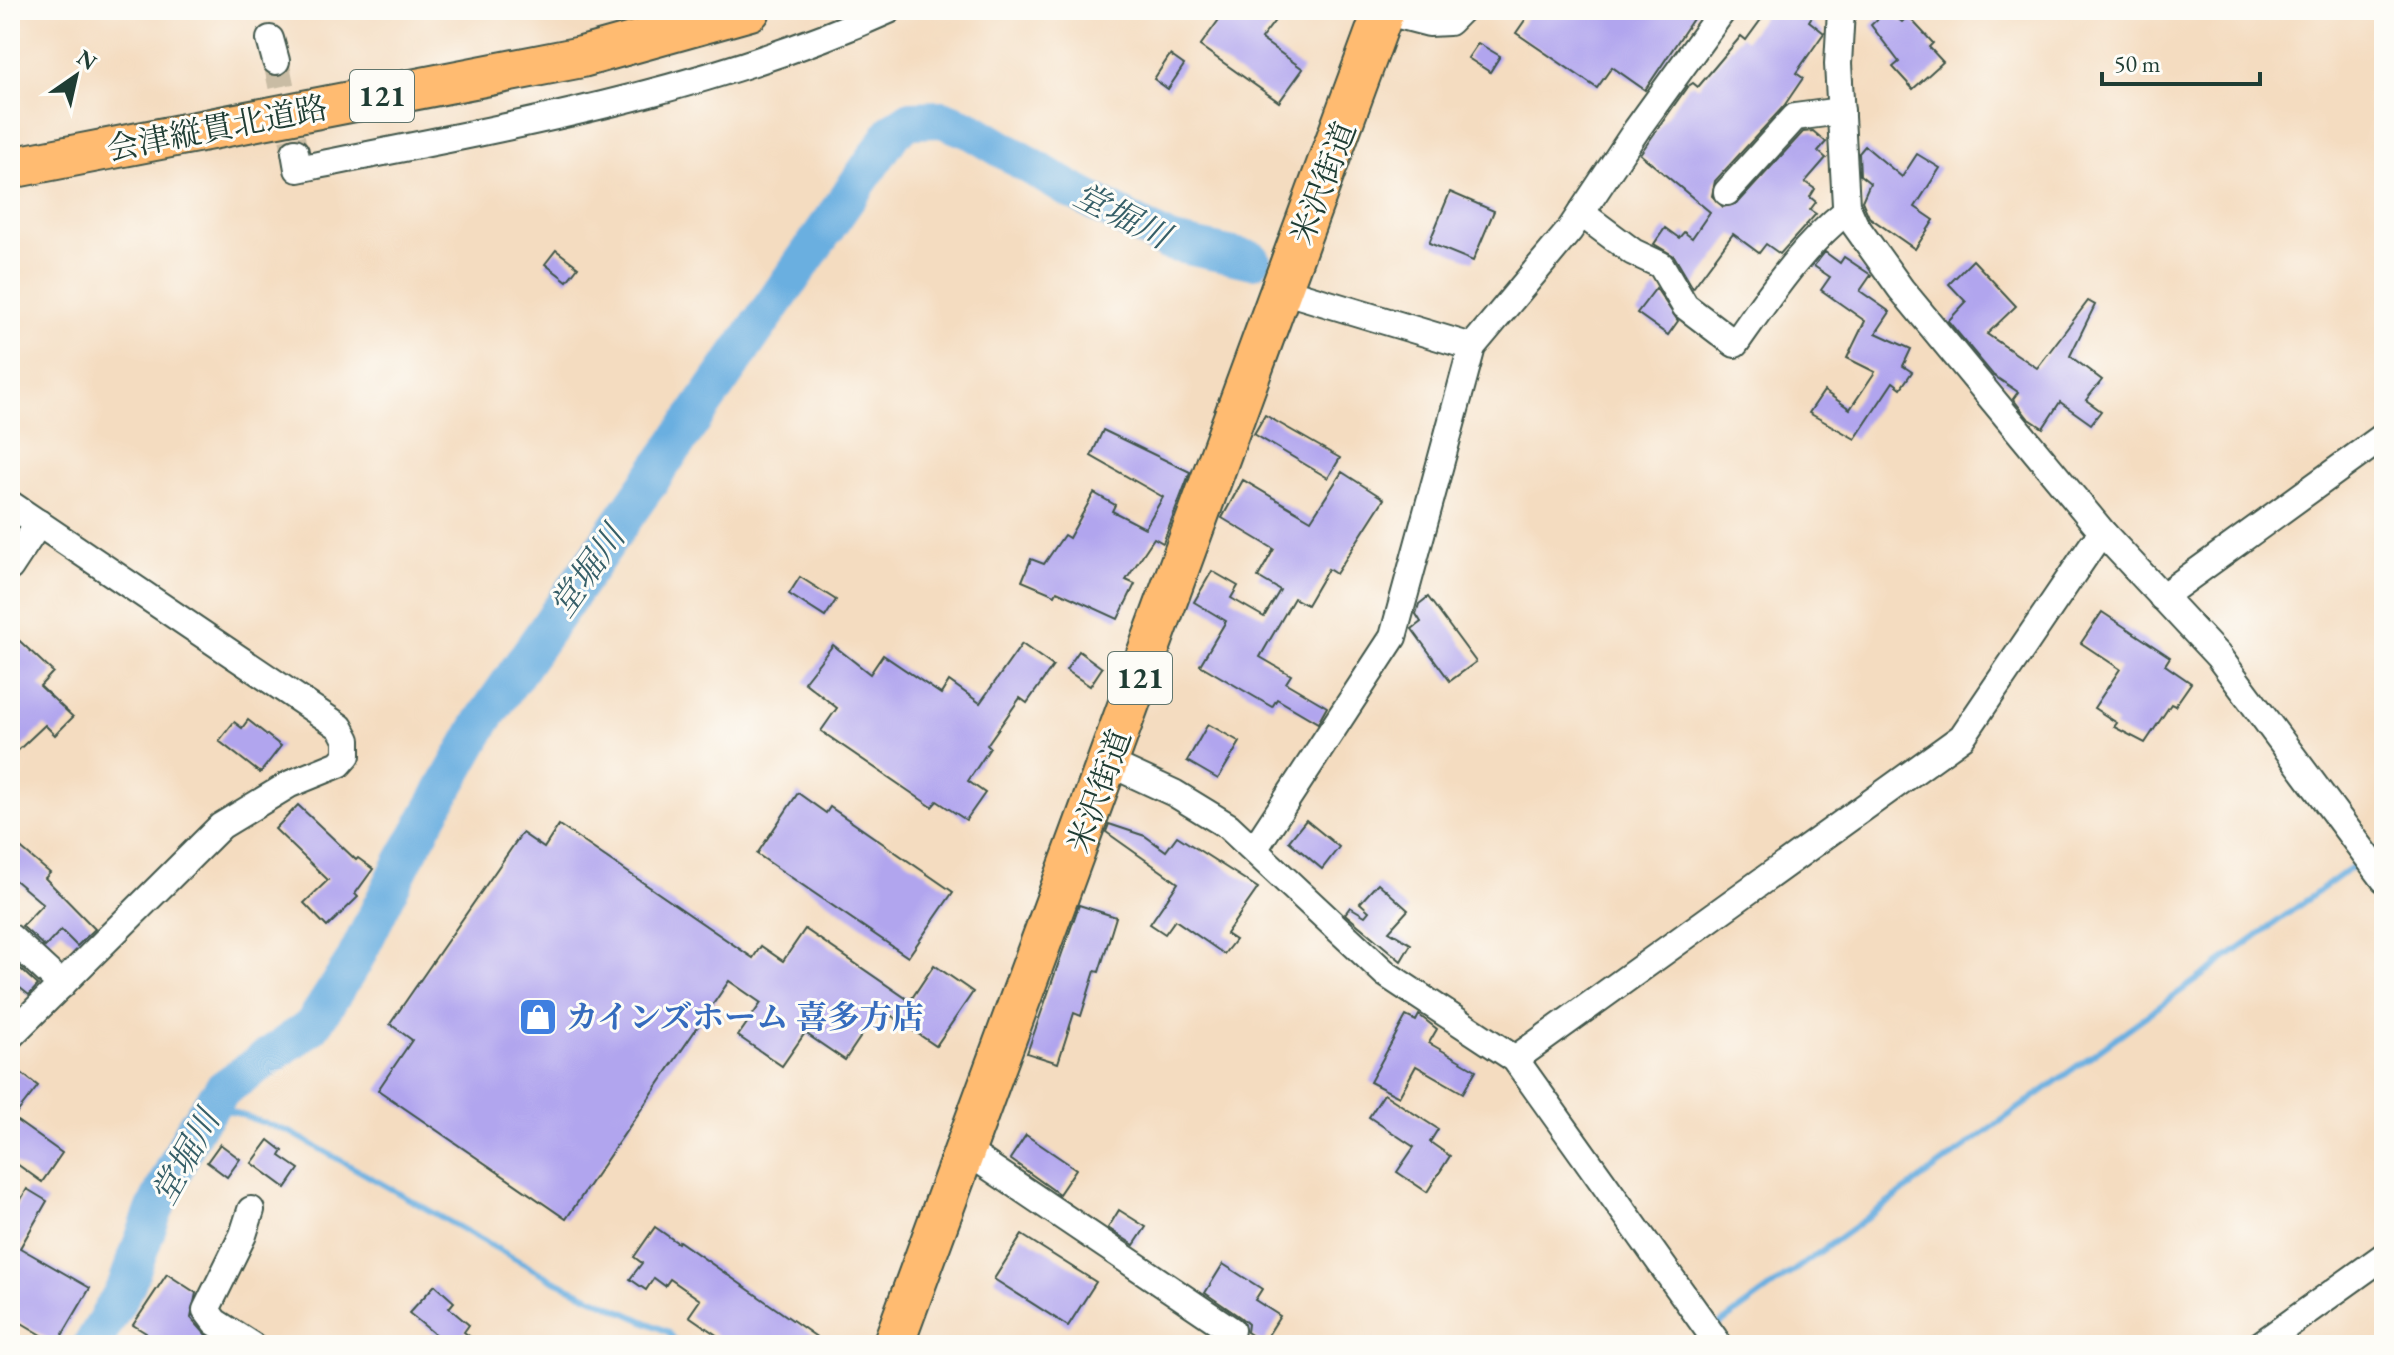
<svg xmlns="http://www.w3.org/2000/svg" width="2394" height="1355" viewBox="0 0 2394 1355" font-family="'EB Garamond','Noto Serif JP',serif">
<rect width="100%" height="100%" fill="#fdfcf7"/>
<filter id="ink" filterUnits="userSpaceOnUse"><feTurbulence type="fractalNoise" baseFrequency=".0125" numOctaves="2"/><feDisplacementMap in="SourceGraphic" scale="16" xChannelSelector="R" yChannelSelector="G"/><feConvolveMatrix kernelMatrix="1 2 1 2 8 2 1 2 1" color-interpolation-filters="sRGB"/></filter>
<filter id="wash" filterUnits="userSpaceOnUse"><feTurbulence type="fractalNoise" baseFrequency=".006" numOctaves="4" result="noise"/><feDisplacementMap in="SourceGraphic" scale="32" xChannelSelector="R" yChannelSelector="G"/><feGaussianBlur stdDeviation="1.8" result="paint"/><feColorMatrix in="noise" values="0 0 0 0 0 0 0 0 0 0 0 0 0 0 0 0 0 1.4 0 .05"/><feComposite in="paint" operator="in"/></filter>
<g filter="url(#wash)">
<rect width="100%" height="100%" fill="#f4dcc0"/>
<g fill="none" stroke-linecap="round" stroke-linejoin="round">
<g stroke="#6aafe0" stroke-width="6">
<path d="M 2374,851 L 2384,844"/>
<path d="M 213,1105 L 290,1132 L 551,1279 L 668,1332 L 679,1345"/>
<path d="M 1716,1327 L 2362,860"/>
<path d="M 1690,1345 L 1703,1335"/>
</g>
<path stroke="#6aafe0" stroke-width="38" d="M 92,1345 L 126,1286 L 155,1208 L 195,1127 L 223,1089 L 312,1026 L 353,963 L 404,860 L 482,722 L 894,131 L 910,120 L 942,119 L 972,131 L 1067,188 L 1169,242 L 1252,260"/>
</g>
<g id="blocks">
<g fill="#b1a5ee">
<path d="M 1226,10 L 1283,10 L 1261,39 L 1303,69 L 1279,102 L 1200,46 Z"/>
<path d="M 1532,10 L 1699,10 L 1645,90 L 1612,67 L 1597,88 L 1516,33 Z"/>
<path d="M 1768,10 L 1816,10 L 1809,21 L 1824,33 L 1796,73 L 1803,78 L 1784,106 L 1715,181 L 1712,196 L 1723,207 L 1738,203 L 1803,132 L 1813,131 L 1826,142 L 1818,151 L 1826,158 L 1805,182 L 1815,189 L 1810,197 L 1816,202 L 1810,210 L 1816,214 L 1780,254 L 1766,244 L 1759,253 L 1733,234 L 1693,288 L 1674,256 L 1654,244 L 1665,228 L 1679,238 L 1684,232 L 1692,238 L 1710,212 L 1640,154 L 1687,87 L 1693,83 L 1698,87 L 1741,36 L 1746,40 Z"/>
<path d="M 1887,10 L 1902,22 L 1908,16 L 1933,43 L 1929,47 L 1943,62 L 1913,89 L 1893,67 L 1899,62 L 1871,25 Z"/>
<path d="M 1478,43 L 1500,56 L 1490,72 L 1468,58 Z"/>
<path d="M 1170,55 L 1184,65 L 1168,89 L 1154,79 Z"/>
<path d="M 1865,146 L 1902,177 L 1917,154 L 1940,168 L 1915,207 L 1934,220 L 1915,249 L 1869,217 L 1862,201 L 1870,183 L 1860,175 L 1859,153 Z"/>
<path d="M 1450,192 L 1494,211 L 1473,261 L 1429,243 Z"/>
<path d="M 556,250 L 578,267 L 567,281 L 545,264 Z"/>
<path d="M 1825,252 L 1840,263 L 1844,257 L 1871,275 L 1860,291 L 1890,312 L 1876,333 L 1911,349 L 1903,366 L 1912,372 L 1901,388 L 1893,382 L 1855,439 L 1809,413 L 1824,391 L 1850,409 L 1875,372 L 1847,358 L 1865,321 L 1821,290 L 1830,277 L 1814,266 Z"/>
<path d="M 1973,260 L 2016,306 L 1987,334 L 2037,368 L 2088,301 L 2095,305 L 2070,356 L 2102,380 L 2086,400 L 2101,411 L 2091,424 L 2060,402 L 2043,428 L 2028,418 L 2013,399 L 2018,392 L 1993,375 L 1948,321 L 1966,302 L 1949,284 Z"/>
<path d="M 1656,288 L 1678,321 L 1668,335 L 1637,313 Z"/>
<path d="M 1265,415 L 1340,458 L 1328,478 L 1254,434 Z"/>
<path d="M 1103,430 L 1190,472 L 1163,543 L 1154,538 L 1126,580 L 1135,584 L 1118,619 L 1057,591 L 1055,595 L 1022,581 L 1031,559 L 1044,564 L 1064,535 L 1069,538 L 1094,493 L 1115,505 L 1112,511 L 1145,528 L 1163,497 L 1091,456 Z"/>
<path d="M 1342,472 L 1384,499 L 1336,574 L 1328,569 L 1307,605 L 1294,598 L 1260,657 L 1291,675 L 1286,683 L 1327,707 L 1318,723 L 1277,699 L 1272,707 L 1200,665 L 1226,621 L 1194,602 L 1212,571 L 1238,586 L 1231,598 L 1264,617 L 1280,590 L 1258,577 L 1274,549 L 1222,518 L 1243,480 L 1311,520 Z"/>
<path d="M 800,577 L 836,600 L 825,617 L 789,594 Z"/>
<path d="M 1428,597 L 1476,662 L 1450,681 L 1412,629 L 1421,622 L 1416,614 L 1419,604 Z"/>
<path d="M 2102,612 L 2170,657 L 2165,665 L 2191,683 L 2175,706 L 2171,704 L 2145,743 L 2114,727 L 2117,723 L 2094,708 L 2120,669 L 2081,643 Z"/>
<path d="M 10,632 L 53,672 L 40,686 L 73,717 L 55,735 L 45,725 L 10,758 Z"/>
<path d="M 1022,644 L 1053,666 L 1027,703 L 1020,698 L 987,745 L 990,748 L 968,781 L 985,793 L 966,820 L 937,801 L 932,807 L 821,731 L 837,708 L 804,682 L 833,645 L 870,674 L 883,655 L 941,694 L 949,681 L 980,703 Z"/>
<path d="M 1079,651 L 1102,668 L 1090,686 L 1066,670 Z"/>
<path d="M 248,720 L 281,746 L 260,773 L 219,741 L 234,722 L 242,728 Z"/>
<path d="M 1208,724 L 1240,742 L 1218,779 L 1187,761 Z"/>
<path d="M 798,793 L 826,813 L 830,807 L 953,892 L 908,957 L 757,854 Z"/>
<path d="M 298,805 L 356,860 L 358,858 L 373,869 L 355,894 L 358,897 L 327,927 L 304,903 L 328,880 L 275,829 Z"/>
<path d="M 1306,820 L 1339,847 L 1322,869 L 1289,841 Z"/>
<path d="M 1109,824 L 1145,836 L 1166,851 L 1177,836 L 1258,888 L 1226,934 L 1235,940 L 1224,954 L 1175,920 L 1165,934 L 1150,924 L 1178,883 L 1106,832 Z"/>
<path d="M 559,825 L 753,958 L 761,946 L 783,961 L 805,929 L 910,1001 L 934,965 L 973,992 L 936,1046 L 880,1008 L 845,1060 L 805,1033 L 782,1066 L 738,1036 L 761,1003 L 729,981 L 566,1219 L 378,1090 L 412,1040 L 390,1024 L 522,833 L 544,848 Z"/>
<path d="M 10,839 L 50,873 L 45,878 L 95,929 L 77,946 L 61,930 L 45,947 L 22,926 L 43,904 L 10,876 Z"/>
<path d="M 1378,883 L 1408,910 L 1389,931 L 1411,944 L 1401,961 L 1345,914 L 1350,907 L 1365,916 L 1369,911 L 1360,903 Z"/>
<path d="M 1079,905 L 1116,917 L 1099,972 L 1095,971 L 1081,1016 L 1074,1013 L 1058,1063 L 1027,1053 Z"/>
<path d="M 13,962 L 38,985 L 29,995 L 10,980 Z"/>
<path d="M 1419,1015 L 1437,1029 L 1429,1043 L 1476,1070 L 1463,1093 L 1416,1066 L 1399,1097 L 1370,1082 L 1406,1016 L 1416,1021 Z"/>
<path d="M 10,1064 L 38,1086 L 13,1118 L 62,1153 L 42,1182 L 10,1159 Z"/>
<path d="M 1384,1094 L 1438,1129 L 1430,1142 L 1450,1156 L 1427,1192 L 1397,1172 L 1414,1147 L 1369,1117 Z"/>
<path d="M 1026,1135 L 1076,1169 L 1059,1194 L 1010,1159 Z"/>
<path d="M 269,1140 L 283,1151 L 280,1156 L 299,1169 L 286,1188 L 252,1163 Z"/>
<path d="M 220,1144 L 240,1159 L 227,1177 L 207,1162 Z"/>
<path d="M 27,1189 L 47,1201 L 20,1248 L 90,1288 L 57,1344 L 10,1316 L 10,1218 Z"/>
<path d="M 1119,1210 L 1146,1227 L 1134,1245 L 1108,1228 Z"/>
<path d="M 655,1227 L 678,1243 L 679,1241 L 828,1345 L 731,1345 L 689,1316 L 700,1300 L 670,1279 L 665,1286 L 654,1278 L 646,1290 L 630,1279 L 642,1263 L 634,1257 Z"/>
<path d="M 1022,1235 L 1096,1282 L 1068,1326 L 994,1279 Z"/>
<path d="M 1223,1264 L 1262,1289 L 1255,1300 L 1280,1316 L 1263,1343 L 1247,1332 L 1248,1324 L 1240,1317 L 1205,1293 Z"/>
<path d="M 167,1274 L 196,1293 L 191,1318 L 206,1335 L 221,1345 L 138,1345 L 146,1333 L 133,1325 Z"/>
<path d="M 435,1285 L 454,1302 L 449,1308 L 469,1325 L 464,1332 L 481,1345 L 448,1345 L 409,1313 Z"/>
</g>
</g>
</g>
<g filter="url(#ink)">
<use href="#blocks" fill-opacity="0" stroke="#3f5549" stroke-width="2"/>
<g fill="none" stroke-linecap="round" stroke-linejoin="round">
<path stroke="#c9bca4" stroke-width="26" stroke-dasharray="26 13" stroke-linecap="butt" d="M 276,61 L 295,152"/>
<defs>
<g id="minor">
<path d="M 1379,10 L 1429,23 L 1449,22 L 1461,10"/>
<path d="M 1841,10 L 1838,64 L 1846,205 L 1855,225 L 1901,289 L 2104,534 L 2218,656 L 2384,879"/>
<path d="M 270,39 L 276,61"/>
<path d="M 295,152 L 298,169 C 496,129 704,94 889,10"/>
<path d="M 1727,192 L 1795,117 L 1841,111"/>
<path d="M 1581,213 L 1633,252 L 1661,265 L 1685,306 L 1735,344 C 1769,296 1801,247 1848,210"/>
<path d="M 1282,290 L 1472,347"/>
<path d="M 10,504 L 340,727 L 347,740 L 347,755 L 339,764 L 290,784 L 221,826 L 10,1036"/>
<path d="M 10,567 L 39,523"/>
<path d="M 2162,597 L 2384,436"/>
<path d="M 1109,763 L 1174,793 L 1228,826 L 1386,974 L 1515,1059 L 1719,1345"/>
<path d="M 1257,845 L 1393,637 L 1472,347 L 1569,231 L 1637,129 L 1723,10"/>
<path d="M 10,937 L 62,985"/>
<path d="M 1515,1059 L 1962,737 L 2093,544 L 2104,534"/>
<path d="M 966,1151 L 1231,1330"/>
<path d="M 251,1210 L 243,1235 L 206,1310 L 215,1322 L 251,1345"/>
<path d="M 2260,1345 L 2384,1256"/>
</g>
<g id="highway">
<path d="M 10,168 L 582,57 L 750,10"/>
<path d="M 893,1345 L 1384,10"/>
</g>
</defs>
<use href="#minor" stroke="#3f5549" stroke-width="30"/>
<use href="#highway" stroke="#3f5549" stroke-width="44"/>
<use href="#minor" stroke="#fff" stroke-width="26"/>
<use href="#highway" stroke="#ffbb71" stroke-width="40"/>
</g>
</g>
<defs>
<symbol id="shop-square" viewBox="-11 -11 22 22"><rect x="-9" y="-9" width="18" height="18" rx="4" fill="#3f7fe0" stroke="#fdfcf7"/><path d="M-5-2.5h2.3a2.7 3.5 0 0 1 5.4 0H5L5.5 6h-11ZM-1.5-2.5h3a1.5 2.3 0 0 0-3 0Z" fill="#fff"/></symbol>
</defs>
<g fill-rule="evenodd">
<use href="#shop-square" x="516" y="995" width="44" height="44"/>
</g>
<g text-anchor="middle" stroke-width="6" stroke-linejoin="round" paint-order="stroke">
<g fill="#fdfcf7" stroke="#62766e" stroke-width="2">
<rect x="350" y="70" width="64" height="52" rx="6"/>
<rect x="1108" y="652" width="64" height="52" rx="6"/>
</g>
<g font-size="30" font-weight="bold" fill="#1f3d34">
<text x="382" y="106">121</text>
<text x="1140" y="688">121</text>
</g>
<g font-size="32" fill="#1f3d34" stroke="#fdfcf7">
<text transform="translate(217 128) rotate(-11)" y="11">会津縦貫北道路</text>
<text transform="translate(1323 183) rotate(-69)" y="11">米沢街道</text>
<text transform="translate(1099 791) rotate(-70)" y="11">米沢街道</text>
</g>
<g font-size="32" font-weight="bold" fill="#366cbe" stroke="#fdfcf7" text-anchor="start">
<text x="566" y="1028">カインズホーム 喜多方店</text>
</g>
<g font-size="34" font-style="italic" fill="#365f68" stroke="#fdfcf7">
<text transform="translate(1122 215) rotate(27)" y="12">堂堀川</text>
<text transform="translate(587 571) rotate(-55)" y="12">堂堀川</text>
<text transform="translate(185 1157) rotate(-61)" y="12">堂堀川</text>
</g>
</g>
<rect width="2394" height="1355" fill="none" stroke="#fdfcf7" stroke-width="40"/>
<g transform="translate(76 76) rotate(34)" stroke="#fdfcf7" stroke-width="6" paint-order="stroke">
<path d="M0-6L14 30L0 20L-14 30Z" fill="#1f3d34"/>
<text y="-12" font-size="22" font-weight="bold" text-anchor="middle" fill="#1f3d34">N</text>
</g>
<path d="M2102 72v12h158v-12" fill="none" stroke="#1f3d34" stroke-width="4"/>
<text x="2114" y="72" font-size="24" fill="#1f3d34" stroke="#fdfcf7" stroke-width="6" paint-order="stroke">50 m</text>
</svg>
